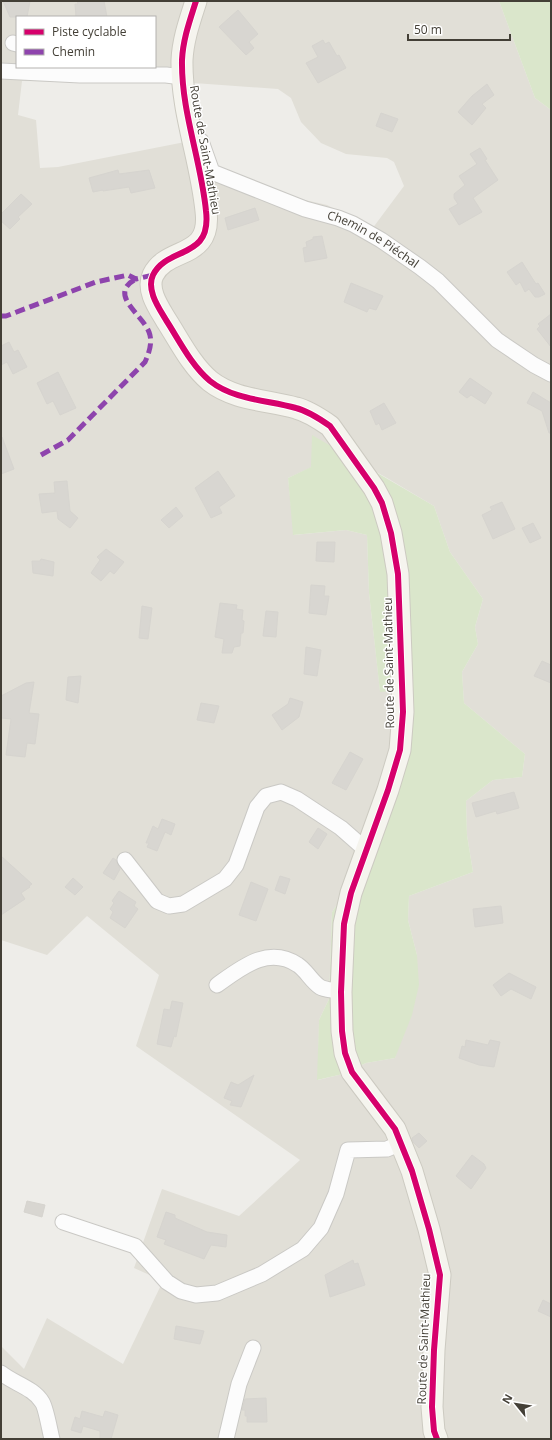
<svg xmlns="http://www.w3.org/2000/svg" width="552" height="1440" viewBox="0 0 552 1440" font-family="'Open Sans',sans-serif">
<rect width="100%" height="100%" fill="#eeede9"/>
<path fill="#e1dfd7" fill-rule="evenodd" d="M 1,1 L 499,1 L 535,98 L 551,110 L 551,1439 L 1,1439 L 1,1346 L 24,1369 L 47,1318 L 123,1364 L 163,1281 L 134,1268 L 162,1189 L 239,1216 L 300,1160 L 136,1046 L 159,975 L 87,916 L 47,955 L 1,940 ZM 17,17 L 155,17 L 155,67 L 17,67 ZM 22,81 L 194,83 L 278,89 L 291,98 L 301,122 L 321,143 L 346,154 L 387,158 L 394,162 L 404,186 L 372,229 L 327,205 L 283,195 L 215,167 L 185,142 L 58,167 L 40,168 L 36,120 L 18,115 ZM 312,436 L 387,478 L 434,506 L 450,552 L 483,599 L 475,627 L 478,644 L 462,672 L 464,703 L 525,754 L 522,777 L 493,780 L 466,801 L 467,835 L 473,872 L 409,896 L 408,920 L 417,955 L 395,1058 L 366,1063 L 343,1074 L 318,1080 L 319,1020 L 329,999 L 332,912 L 370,857 L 410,689 L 380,691 L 369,593 L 367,535 L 346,530 L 294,535 L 288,478 L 312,467 Z"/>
<g fill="#dae6cb">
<path d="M 499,1 L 551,1 L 551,110 L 535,98 Z"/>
<path d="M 312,435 L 434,506 L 450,552 L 483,599 L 475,627 L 478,644 L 462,672 L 464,703 L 525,754 L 522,777 L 493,780 L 466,801 L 467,835 L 473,872 L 409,896 L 408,920 L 417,955 L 419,985 L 412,1015 L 395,1058 L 366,1063 L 343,1074 L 317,1080 L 319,1020 L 329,999 L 332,912 L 370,857 L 410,689 L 380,692 L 369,593 L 367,535 L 346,530 L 293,535 L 288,478 L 311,467 Z"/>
</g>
<g fill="#d8d6d1" stroke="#d6d4cf">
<path d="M 3,1 L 30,1 L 27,17 L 10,17 Z"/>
<path d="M 77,1 L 104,1 L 107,17 L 76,17 L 75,4 L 78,4 Z"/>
<path d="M 238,10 L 258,34 L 249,42 L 254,48 L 246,55 L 219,27 Z"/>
<path d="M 323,40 L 325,44 L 329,42 L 337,56 L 339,55 L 346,68 L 318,83 L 306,63 L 318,57 L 312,46 Z"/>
<path d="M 487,84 L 494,95 L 482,104 L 486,108 L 472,125 L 458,112 L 472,96 Z"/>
<path d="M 381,113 L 398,119 L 392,132 L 376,126 Z"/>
<path d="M 480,148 L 487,159 L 485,160 L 498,180 L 473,198 L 482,212 L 459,225 L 449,209 L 458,204 L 454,198 L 454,194 L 465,185 L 459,176 L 477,164 L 470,154 Z"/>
<path d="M 118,170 L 119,174 L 149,170 L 155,188 L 131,193 L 129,187 L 103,191 L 103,190 L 93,192 L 89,178 Z"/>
<path d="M 21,194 L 32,204 L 18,217 L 20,219 L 10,229 L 1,221 L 1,214 Z"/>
<path d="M 255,208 L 259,220 L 228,230 L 225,218 Z"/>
<path d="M 322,236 L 327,258 L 305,262 L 303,248 L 307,247 L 306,242 L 313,239 L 313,237 Z"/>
<path d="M 522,262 L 536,284 L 538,283 L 545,294 L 539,297 L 535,297 L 529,289 L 525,292 L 520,282 L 516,285 L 507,272 Z"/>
<path d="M 351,283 L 383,296 L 376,310 L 369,308 L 367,312 L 344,302 Z"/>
<path d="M 551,314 L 551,347 L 537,329 L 540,326 L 538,324 Z"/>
<path d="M 9,342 L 14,352 L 18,350 L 27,367 L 13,374 L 7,362 L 1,365 L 1,346 Z"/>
<path d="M 58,372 L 76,408 L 60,415 L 53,401 L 47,404 L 37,383 Z"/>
<path d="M 470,378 L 492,393 L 485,404 L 471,395 L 467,398 L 459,392 Z"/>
<path d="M 533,392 L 551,403 L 551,433 L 549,433 L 542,411 L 527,403 Z"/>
<path d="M 384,403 L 396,423 L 382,430 L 379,423 L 376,425 L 370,411 Z"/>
<path d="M 1,437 L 2,437 L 14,469 L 1,474 Z"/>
<path d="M 218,471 L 235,496 L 219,507 L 222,513 L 211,518 L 195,488 Z"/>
<path d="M 67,481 L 70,511 L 78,518 L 70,528 L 58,519 L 57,511 L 42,513 L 39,494 L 55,493 L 54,482 Z"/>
<path d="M 502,502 L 515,529 L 493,539 L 482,515 L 492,510 L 490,507 Z"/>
<path d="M 176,507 L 183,516 L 169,528 L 161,520 Z"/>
<path d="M 533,523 L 541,538 L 530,543 L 522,528 Z"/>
<path d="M 317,542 L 335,542 L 334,562 L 316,561 Z"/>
<path d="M 106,549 L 124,562 L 114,574 L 110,571 L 101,581 L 91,573 L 100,560 L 97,557 Z"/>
<path d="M 41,559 L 54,562 L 53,576 L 33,573 L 32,561 L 40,561 Z"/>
<path d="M 311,585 L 325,586 L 324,596 L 329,596 L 326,615 L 309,613 Z"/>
<path d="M 220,603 L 237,605 L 236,609 L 243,610 L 242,620 L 244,621 L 243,633 L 241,633 L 240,646 L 234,647 L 232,653 L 222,653 L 224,639 L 215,637 Z"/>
<path d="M 142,606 L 152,608 L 148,639 L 139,638 Z"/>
<path d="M 266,611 L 278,612 L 276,637 L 263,636 Z"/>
<path d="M 306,647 L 321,650 L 317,676 L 304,674 Z"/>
<path d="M 542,661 L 551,665 L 551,683 L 534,676 Z"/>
<path d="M 81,676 L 78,703 L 66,700 L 68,677 Z"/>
<path d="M 34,682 L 29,713 L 39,714 L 35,744 L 27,743 L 25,757 L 6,755 L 11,719 L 1,718 L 1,696 L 26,683 Z"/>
<path d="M 290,698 L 303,702 L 299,717 L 282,730 L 272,715 L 288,704 Z"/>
<path d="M 201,703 L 219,706 L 214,723 L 197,720 Z"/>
<path d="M 350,752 L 363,759 L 346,790 L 332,783 Z"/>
<path d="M 514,792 L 519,808 L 497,814 L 496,811 L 476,817 L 472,803 Z"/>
<path d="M 162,819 L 175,824 L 171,835 L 165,832 L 157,851 L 147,847 L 149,843 L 146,843 L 153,826 L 158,829 Z"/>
<path d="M 318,828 L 327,834 L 318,849 L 309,842 Z"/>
<path d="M 1,856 L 32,884 L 29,886 L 30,887 L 21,893 L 25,899 L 1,915 Z"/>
<path d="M 113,858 L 116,860 L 120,869 L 114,880 L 103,873 Z"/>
<path d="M 280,876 L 290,879 L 285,894 L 275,890 Z"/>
<path d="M 73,878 L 83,887 L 75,895 L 65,887 Z"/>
<path d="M 251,882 L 268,889 L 256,921 L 239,915 Z"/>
<path d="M 119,891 L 136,902 L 134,906 L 138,909 L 125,928 L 110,918 L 113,912 L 110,909 L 114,903 L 112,901 Z"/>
<path d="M 501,906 L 503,923 L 475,927 L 473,909 Z"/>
<path d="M 509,973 L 536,987 L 531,999 L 511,989 L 501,996 L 493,985 Z"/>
<path d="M 172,1001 L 183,1003 L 176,1037 L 174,1036 L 171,1047 L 157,1044 L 164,1009 L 170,1010 Z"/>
<path d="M 466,1040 L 488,1045 L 490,1040 L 500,1042 L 494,1067 L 479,1065 L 459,1058 L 462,1046 L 465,1047 Z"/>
<path d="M 254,1075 L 241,1107 L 230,1105 L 232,1101 L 224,1098 L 231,1082 L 238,1085 Z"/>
<path d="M 419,1133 L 427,1141 L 419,1148 L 413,1142 L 412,1138 Z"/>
<path d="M 472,1155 L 484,1164 L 486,1168 L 471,1189 L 456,1176 Z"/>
<path d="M 27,1201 L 45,1205 L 42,1217 L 24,1212 Z"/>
<path d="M 166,1212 L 175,1215 L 175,1218 L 207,1232 L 227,1235 L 226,1247 L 211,1245 L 204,1259 L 164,1244 L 166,1240 L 157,1237 Z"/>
<path d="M 353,1260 L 354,1264 L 358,1263 L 365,1285 L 330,1297 L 325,1275 Z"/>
<path d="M 543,1300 L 551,1304 L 551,1317 L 538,1311 Z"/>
<path d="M 176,1326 L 204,1331 L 200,1344 L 174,1339 Z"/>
<path d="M 266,1398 L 267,1422 L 247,1422 L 247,1416 L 245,1416 L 245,1410 L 242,1410 L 245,1399 Z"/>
<path d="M 82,1411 L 103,1417 L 105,1411 L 118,1415 L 111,1439 L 100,1439 L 100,1431 L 83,1426 L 81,1433 L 71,1430 L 75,1417 L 80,1419 Z"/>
</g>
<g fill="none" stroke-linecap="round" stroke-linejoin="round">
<defs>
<g id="street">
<path d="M 13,43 L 17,44"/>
<path d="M 1,71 L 80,75 L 166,75 L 182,77"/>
<path id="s1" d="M 201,141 L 212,172 L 305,209 L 338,218 L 353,224 L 381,240 L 420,267 L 438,281 L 497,340 L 534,365 L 551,374"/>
<path d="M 125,860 L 157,901 L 169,906 L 183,904 L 225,879 L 236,865 L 257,807 L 266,796 L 281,792 L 297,799 L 341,828 L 366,850"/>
<path d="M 217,985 C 241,968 268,945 298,965 C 306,970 311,981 320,987 C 325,990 335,990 341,992"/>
<path d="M 63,1222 L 135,1246 L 167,1282 L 181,1291 L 196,1295 L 217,1293 L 262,1274 L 303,1249 L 321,1228 L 336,1194 L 348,1150 L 387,1149 L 401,1143"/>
<path d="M 1,1373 C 13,1383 34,1388 42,1402 C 46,1407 50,1432 52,1439"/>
<path d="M 226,1439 L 239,1384 L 253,1348"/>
</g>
<path id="secondary" d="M 196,1 C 190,20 183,39 182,60 C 181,111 201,160 206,211 C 212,260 167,246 153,275 C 146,290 159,308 166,320 C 179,340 191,365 210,381 C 234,400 267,400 296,408 C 308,411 320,419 330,426 L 374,488 L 382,503 L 391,533 L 398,574 L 403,712 L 400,750 L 388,790 L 351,893 L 344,924 L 341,992 L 342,1031 L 345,1053 L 352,1072 L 395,1129 L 412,1171 L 429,1229 L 440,1275 L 434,1350 L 432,1407 L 434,1431 L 437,1439"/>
</defs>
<use href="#street" stroke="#cac9c5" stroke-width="17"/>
<use href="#secondary" stroke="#cccac1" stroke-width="23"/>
<use href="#street" stroke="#fcfcfc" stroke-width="15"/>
<use href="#secondary" stroke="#f5f4ee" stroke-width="21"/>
<g stroke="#8e44ad" stroke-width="5" stroke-dasharray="10 5" stroke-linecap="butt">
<path d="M 1,316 L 6,316 L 96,282 L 128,275 L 136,279 L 153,275"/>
<path d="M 41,455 L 68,440 L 145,362 C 149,353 153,342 149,332 C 142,314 107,294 136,279"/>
</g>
<defs>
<path id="cycleway" d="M 196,1 C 190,20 183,39 182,60 C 181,111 201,160 206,211 C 212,260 167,246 153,275 C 146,290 159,308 166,320 C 179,340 191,365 210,381 C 234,400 267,400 296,408 C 308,411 320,419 330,426 L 374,488 L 382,503 L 391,533 L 398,574 L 403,712 L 400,750 L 388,790 L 351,893 L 344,924 L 341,992 L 342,1031 L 345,1053 L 352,1072 L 395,1129 L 412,1171 L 429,1229 L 440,1275 L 434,1350 L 432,1407 L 434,1431 L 437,1439"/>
</defs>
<use href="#cycleway" stroke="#fff" stroke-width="8"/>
<use href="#cycleway" stroke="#d6006c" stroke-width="6"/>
</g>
<g text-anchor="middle" stroke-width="3" stroke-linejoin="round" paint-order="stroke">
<g font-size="12" fill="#433f36" stroke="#fff">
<text transform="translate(205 150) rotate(80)" y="4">Route de Saint-Mathieu</text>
<text dy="4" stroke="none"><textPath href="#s1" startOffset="208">Chemin de Piéchal</textPath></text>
<text transform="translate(389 663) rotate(-91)" y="4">Route de Saint-Mathieu</text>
<text transform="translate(424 1339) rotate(-88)" y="4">Route de Saint-Mathieu</text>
</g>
</g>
<rect width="552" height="1440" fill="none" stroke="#433f36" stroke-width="4"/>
<rect x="16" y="16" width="140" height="52" fill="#ffffff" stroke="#b4b2af"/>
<rect x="24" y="29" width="20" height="6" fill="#d6006c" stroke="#b4b2af"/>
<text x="52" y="36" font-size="12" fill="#433f36">Piste cyclable</text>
<rect x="24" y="49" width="20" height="6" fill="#8e44ad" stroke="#b4b2af"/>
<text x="52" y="56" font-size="12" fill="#433f36">Chemin</text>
<g transform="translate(516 1404) rotate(300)" stroke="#ffffff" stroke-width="3" paint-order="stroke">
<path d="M0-3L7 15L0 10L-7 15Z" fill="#433f36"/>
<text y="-6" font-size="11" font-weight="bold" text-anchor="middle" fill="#433f36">N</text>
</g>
<path d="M408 34v6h102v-6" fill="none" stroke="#433f36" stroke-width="2"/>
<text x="414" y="34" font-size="12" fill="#433f36" stroke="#ffffff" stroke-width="3" paint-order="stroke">50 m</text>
</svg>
